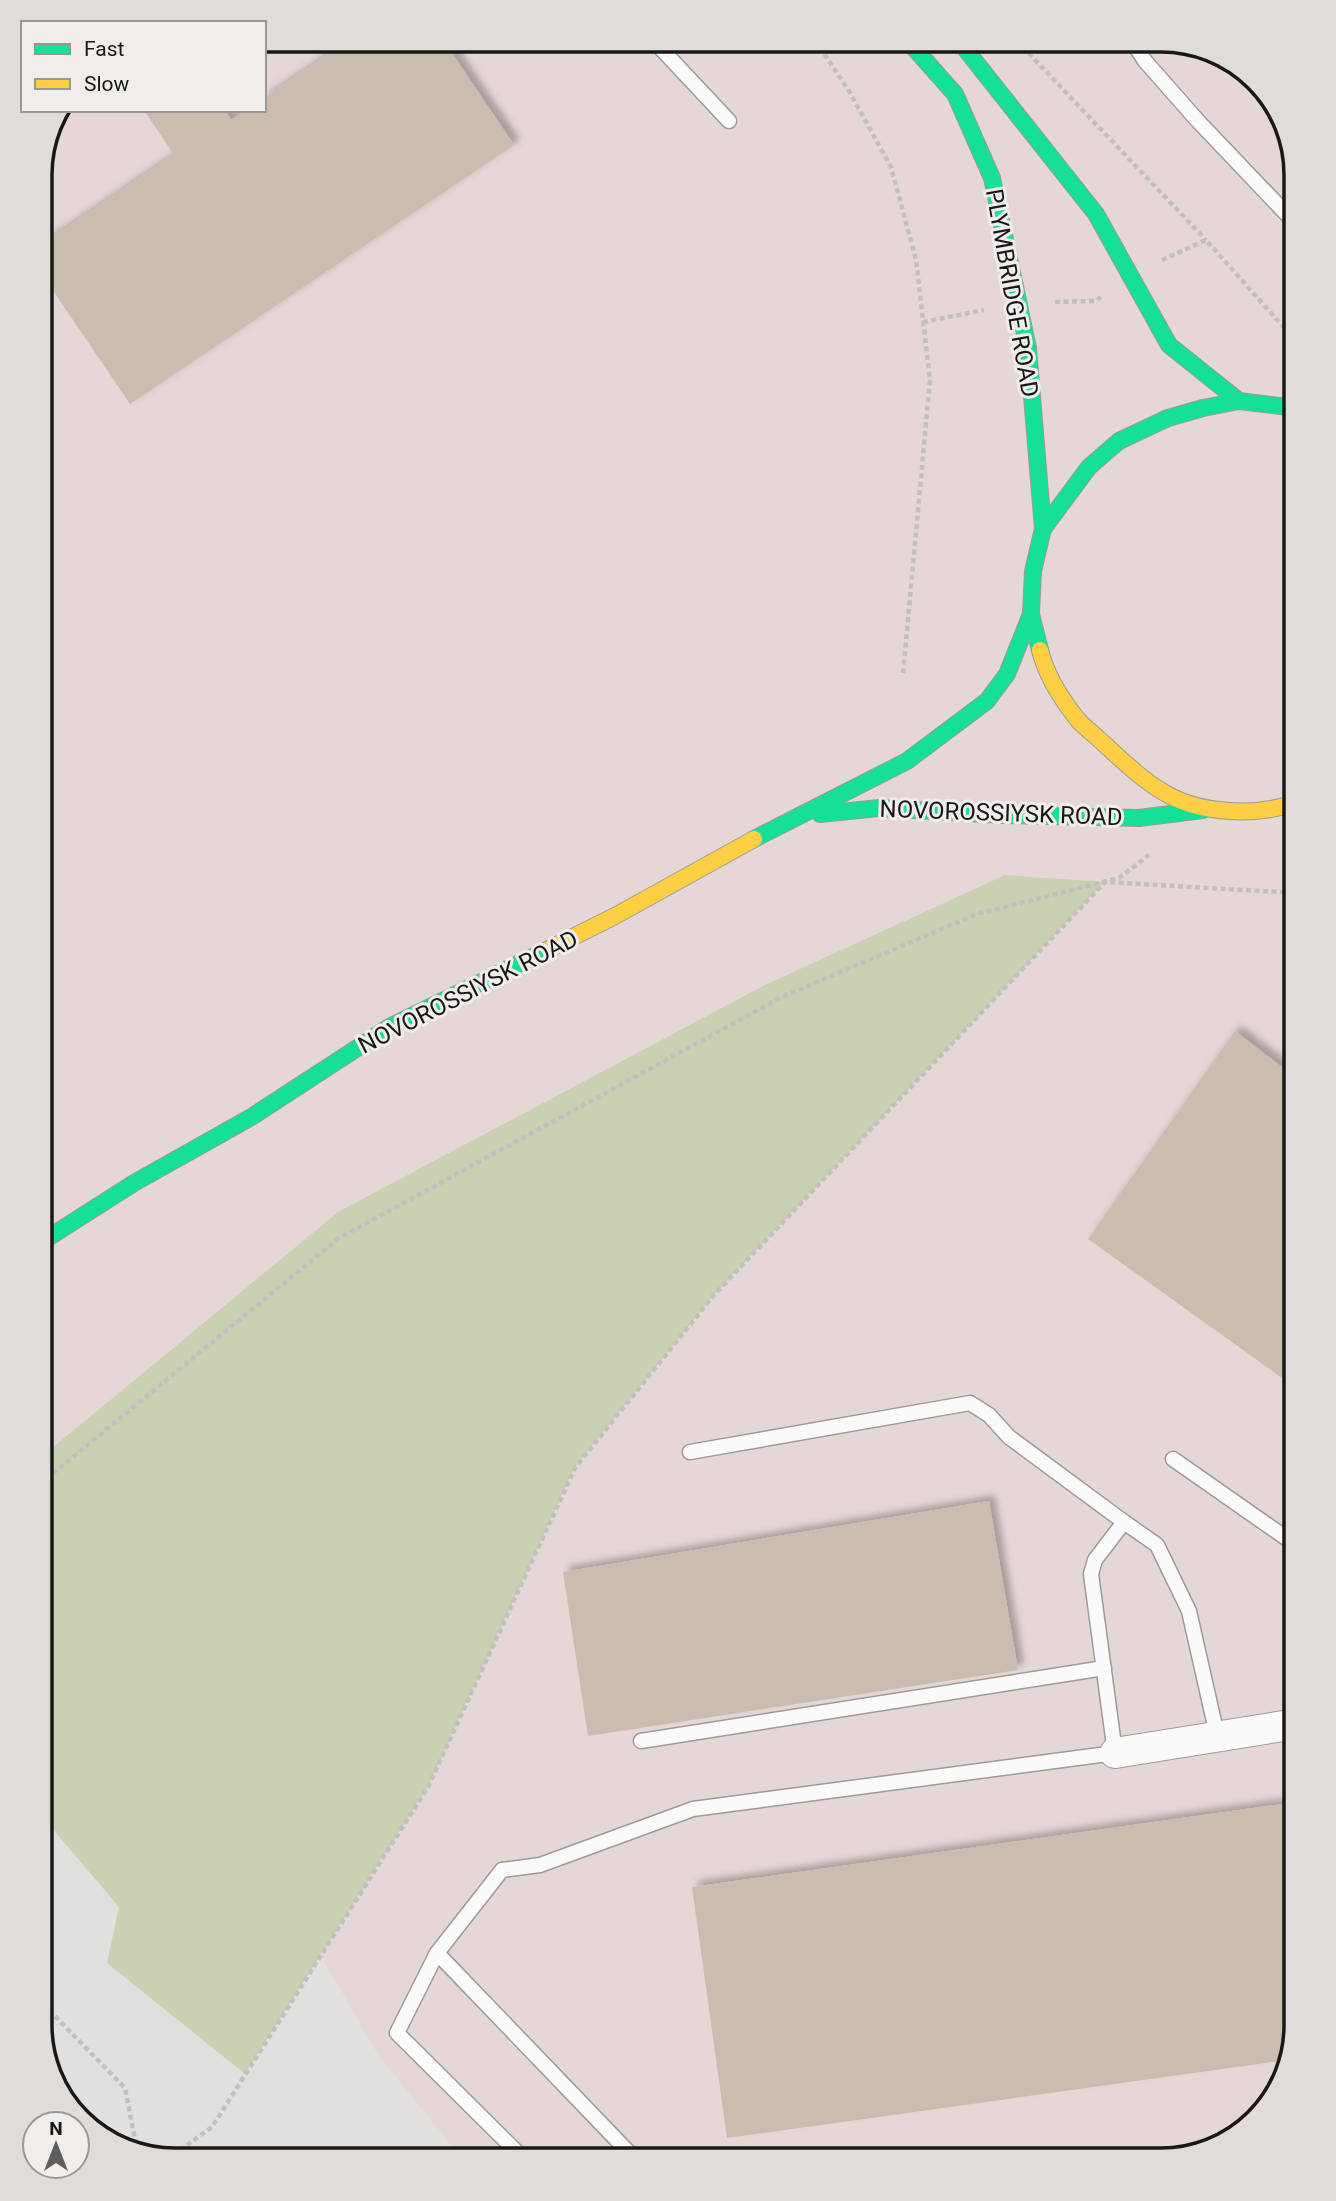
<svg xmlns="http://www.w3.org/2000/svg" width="1336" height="2201" viewBox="0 0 1336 2201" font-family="Roboto,sans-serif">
<defs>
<filter id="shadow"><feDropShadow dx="6" dy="-6" stdDeviation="3.5" flood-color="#0004"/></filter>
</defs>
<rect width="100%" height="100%" fill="#e2e0df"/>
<path fill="#e6d7d7" d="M 264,40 L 1170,41 L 1235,63 L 1282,115 L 1296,176 L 1296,2026 L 1277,2093 L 1221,2147 L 1160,2161 L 464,2161 L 378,2055 L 40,1466 L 41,167 L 51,123 L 60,110 L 264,110 Z"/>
<path fill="#cad1b2" d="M 1005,875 L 1105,882 L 714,1295 L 575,1467 L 428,1787 L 245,2074 L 107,1963 L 119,1907 L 40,1814 L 40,1458 L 338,1212 L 765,985 Z"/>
<g fill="#cbbcb0" filter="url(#shadow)">
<path d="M 350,40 L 443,40 L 514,145 L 130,404 L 41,273 L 41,245 L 174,155 L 144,110 L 225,110 L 231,120 L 246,110 L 264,110 L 264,98 Z"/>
<path d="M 1235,1031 L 1296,1078 L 1296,1388 L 1088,1239 Z"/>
<path d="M 989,1501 L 1018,1670 L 588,1736 L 563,1572 Z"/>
<path d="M 1296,1802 L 1296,2026 L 1287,2060 L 727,2138 L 692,1887 Z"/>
</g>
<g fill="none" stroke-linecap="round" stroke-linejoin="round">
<defs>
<g id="lane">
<path d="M 653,40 L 729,121"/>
<path d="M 1132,41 L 1145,61 L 1197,120 L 1296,224"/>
<path d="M 690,1452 L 970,1403 L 989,1415 L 1009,1437 L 1124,1522 L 1157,1545 L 1189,1611 L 1217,1735"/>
<path d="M 1173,1459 L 1296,1545"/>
<path d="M 641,1741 L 1104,1668"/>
<path d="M 437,1953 L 637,2161"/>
<path d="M 526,2161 L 397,2033 L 437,1953 L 502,1870 L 540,1865 L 693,1809 L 1115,1753 L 1091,1574 L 1095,1560 L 1124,1522"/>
</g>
<path id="street" d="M 1115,1753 L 1296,1724"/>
<g id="fast">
<path d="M 907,40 L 955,94 L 992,178 L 1028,348 L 1043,529"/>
<path d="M 959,41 L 1096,214 L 1169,345 L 1239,401"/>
<path d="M 1040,650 L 1031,614 L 1033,571 L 1043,529 L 1089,467 L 1119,441 L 1168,418 L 1203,408 L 1239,401 L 1296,408"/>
<path d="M 820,814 L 879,808 L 1003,815 L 1139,818 L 1203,810"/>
<path d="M 754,839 L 907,761 L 987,701 L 1007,674 L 1031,614"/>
<path d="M 40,1243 L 134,1183 L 253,1116 L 391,1026 L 549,949"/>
</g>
<g id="slow">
<path d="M 1040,650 C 1046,675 1062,700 1078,720 C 1085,728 1095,735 1102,742 C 1122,760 1142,780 1165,793 C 1200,814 1259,817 1296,802"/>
<path d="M 549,949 L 615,916 L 754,839"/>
</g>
</defs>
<use href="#lane" stroke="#9c9b9a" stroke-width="17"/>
<use href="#street" stroke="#9c9b9a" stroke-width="32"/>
<use href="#fast" stroke="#9c9b9a" stroke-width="18"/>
<use href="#slow" stroke="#9c9b9a" stroke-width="18"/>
<g stroke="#c1c0bf" stroke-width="4.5" stroke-dasharray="5 3.5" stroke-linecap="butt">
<path d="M 815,40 L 849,91 L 891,167 L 916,260 L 930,380 L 903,674"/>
<path d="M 1017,41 L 1206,240"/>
<path d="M 1162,260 L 1206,240 L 1296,341"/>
<path d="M 1055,302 L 1095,301 L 1101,297"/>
<path d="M 923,322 L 984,310"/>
<path d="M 40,1484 L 339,1238 L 782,997 L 977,914 L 1119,878 L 1149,855"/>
<path d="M 40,2010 L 51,2012 L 125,2088 L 137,2150"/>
<path d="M 166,2160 L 212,2127 L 428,1787 L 575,1468 L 714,1295 L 1105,882 L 1296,893"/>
</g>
<use href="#lane" stroke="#fbfafa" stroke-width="14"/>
<use href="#street" stroke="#fbfafa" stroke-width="30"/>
<use href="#fast" stroke="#16e098" stroke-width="16"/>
<use href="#slow" stroke="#ffcf43" stroke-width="16"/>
</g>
<g text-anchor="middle" stroke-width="6" stroke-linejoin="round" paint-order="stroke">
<g font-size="24" fill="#191817" stroke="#f0edeb">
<text transform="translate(1012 293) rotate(80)" y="8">PLYMBRIDGE ROAD</text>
<text transform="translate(1001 813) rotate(2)" y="8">NOVOROSSIYSK ROAD</text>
<text transform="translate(468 992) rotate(-27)" y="8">NOVOROSSIYSK ROAD</text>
</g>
</g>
<path d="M0 0H1336V2201H0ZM175 52H1161A123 123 0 0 1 1284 175V2025A123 123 0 0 1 1161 2148H175A123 123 0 0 1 52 2025V175A123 123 0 0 1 175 52Z" fill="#dfdcda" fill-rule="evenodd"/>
<path fill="none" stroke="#191817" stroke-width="3.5" d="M175 52H1161A123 123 0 0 1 1284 175V2025A123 123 0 0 1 1161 2148H175A123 123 0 0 1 52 2025V175A123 123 0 0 1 175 52Z"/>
<rect x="21" y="21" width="245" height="91" fill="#f0edeb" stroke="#9a9896" stroke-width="2"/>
<rect x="35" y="44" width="35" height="10" fill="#16e098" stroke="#9a9896" stroke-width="2"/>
<text x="84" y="56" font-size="21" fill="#191817">Fast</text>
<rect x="35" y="79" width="35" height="10" fill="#ffcf43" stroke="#9a9896" stroke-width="2"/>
<text x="84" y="91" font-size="21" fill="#191817">Slow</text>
<g transform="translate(56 2145)"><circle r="33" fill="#f0edeb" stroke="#9a9896" stroke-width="2"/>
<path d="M0-5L12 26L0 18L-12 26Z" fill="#5f5e5d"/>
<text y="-10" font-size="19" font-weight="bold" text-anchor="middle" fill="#191817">N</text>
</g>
</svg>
